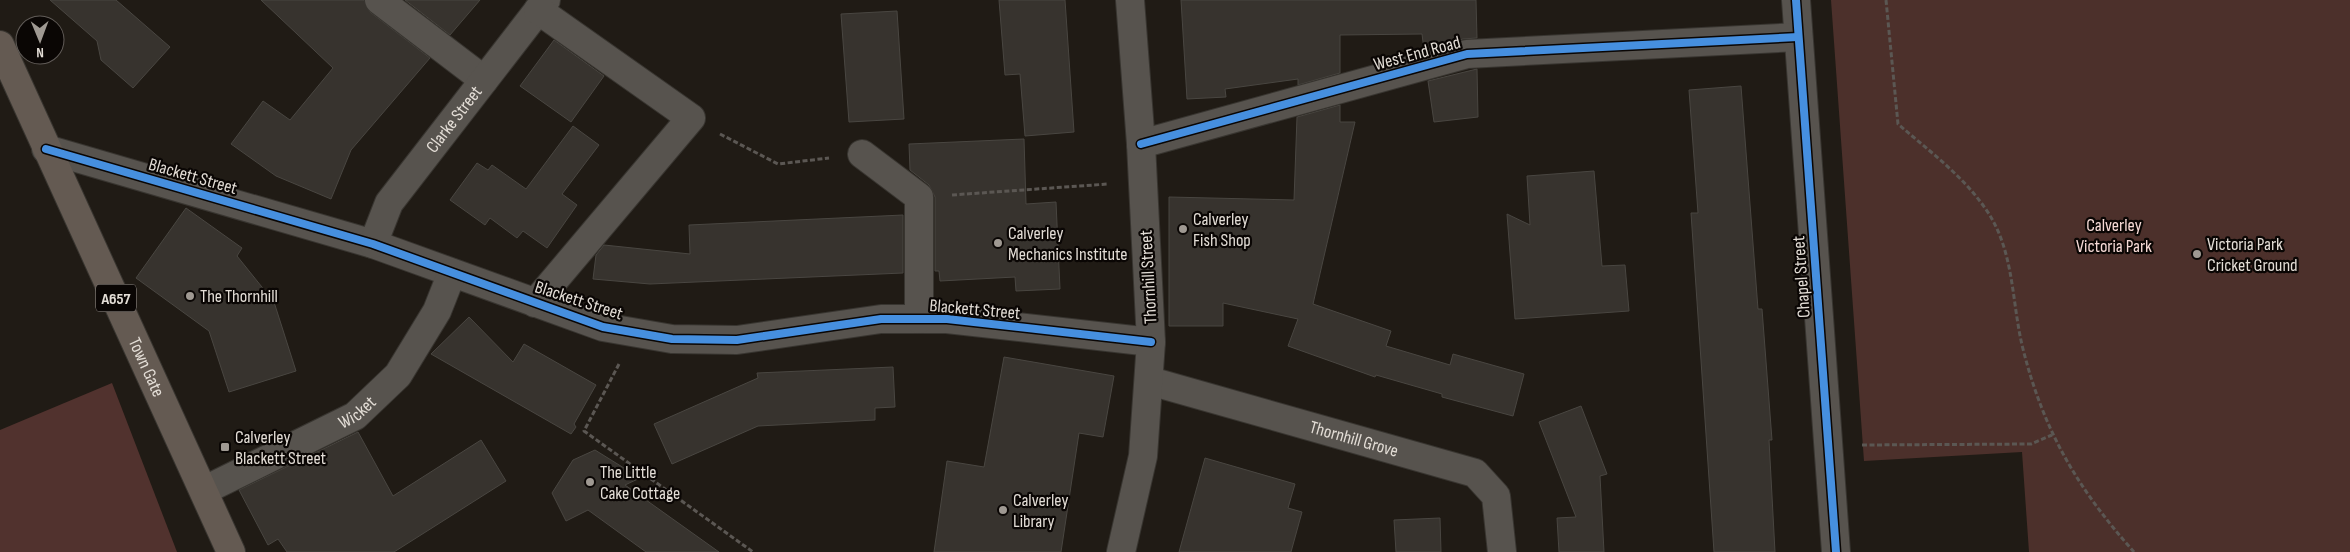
<svg xmlns="http://www.w3.org/2000/svg" width="2350" height="552" viewBox="0 0 2350 552" font-family="'Sofia Sans Condensed',sans-serif">
<rect width="100%" height="100%" fill="#201b15"/>
<path fill="#4c302b" d="M 1831,0 L 2350,0 L 2350,552 L 2029,552 L 2022,452 L 1864,461 Z"/>
<path fill="#51322e" d="M 112,383 L 177,552 L 0,552 L 0,430 Z"/>
<g fill="#37332e" stroke="#494641">
<path d="M 50,0 L 116,0 L 170,47 L 133,88 L 101,60 L 97,41 Z"/>
<path d="M 261,0 L 364,0 L 370,12 L 430,58 L 351,150 L 331,199 L 276,176 L 231,144 L 263,101 L 290,120 L 333,68 Z"/>
<path d="M 405,0 L 480,0 L 450,35 Z"/>
<path d="M 999,0 L 1065,0 L 1074,132 L 1025,136 L 1020,74 L 1005,75 Z"/>
<path d="M 1181,0 L 1476,0 L 1477,38 L 1463,39 L 1424,50 L 1422,34 L 1340,35 L 1340,73 L 1298,85 L 1298,79 L 1225,89 L 1226,97 L 1187,99 Z"/>
<path d="M 897,11 L 904,119 L 849,122 L 841,14 Z"/>
<path d="M 554,40 L 604,76 L 571,122 L 520,86 Z"/>
<path d="M 1477,69 L 1478,117 L 1434,122 L 1428,81 Z"/>
<path d="M 1741,86 L 1758,309 L 1762,309 L 1772,440 L 1769,440 L 1775,552 L 1714,552 L 1691,213 L 1698,213 L 1689,90 Z"/>
<path d="M 1340,105 L 1340,122 L 1355,122 L 1313,304 L 1391,331 L 1386,346 L 1450,365 L 1453,354 L 1524,374 L 1513,416 L 1442,397 L 1442,394 L 1376,375 L 1375,377 L 1288,346 L 1298,319 L 1223,303 L 1223,326 L 1169,326 L 1169,197 L 1294,200 L 1297,117 Z"/>
<path d="M 573,126 L 599,145 L 562,194 L 577,205 L 547,248 L 523,231 L 517,238 L 490,218 L 485,225 L 450,200 L 477,163 L 488,170 L 492,165 L 526,189 Z"/>
<path d="M 1024,139 L 1026,204 L 1056,202 L 1060,289 L 1016,291 L 1015,277 L 940,281 L 939,271 L 935,271 L 935,197 L 929,185 L 910,170 L 909,144 Z"/>
<path d="M 1594,171 L 1602,266 L 1625,265 L 1629,311 L 1515,319 L 1507,214 L 1530,225 L 1527,176 Z"/>
<path d="M 186,208 L 242,248 L 237,256 L 274,302 L 296,371 L 229,392 L 209,331 L 136,278 Z"/>
<path d="M 903,215 L 903,273 L 650,284 L 593,279 L 596,255 L 604,245 L 690,254 L 689,225 Z"/>
<path d="M 469,317 L 513,362 L 524,344 L 596,385 L 574,424 L 576,427 L 571,434 L 431,354 Z"/>
<path d="M 1004,357 L 1114,376 L 1103,437 L 1079,433 L 1061,552 L 934,552 L 947,461 L 984,467 Z"/>
<path d="M 893,367 L 895,407 L 875,408 L 875,420 L 758,426 L 672,464 L 654,424 L 758,378 L 757,373 Z"/>
<path d="M 1581,406 L 1607,474 L 1600,476 L 1604,552 L 1559,552 L 1557,518 L 1576,517 L 1539,422 Z"/>
<path d="M 358,432 L 393,496 L 481,440 L 506,481 L 394,552 L 287,552 L 278,539 L 268,545 L 239,490 Z"/>
<path d="M 595,450 L 640,478 L 625,485 L 719,552 L 646,552 L 588,510 L 566,521 L 552,493 L 573,460 Z"/>
<path d="M 1205,458 L 1295,484 L 1288,508 L 1302,512 L 1291,552 L 1179,552 Z"/>
<path d="M 1440,518 L 1441,552 L 1396,552 L 1394,520 Z"/>
</g>
<g fill="none" stroke-linecap="round" stroke-linejoin="round">
<defs>
<g id="minor">
<path d="M 379,0 L 484,80"/>
<path d="M 1796,0 L 1836,552"/>
<path d="M 1141,144 L 1467,54 L 1798,37"/>
<path d="M 46,149 L 373,244 L 603,327 L 672,339 L 737,340 L 881,319 L 947,319 L 1151,342"/>
<path d="M 862,154 L 919,197 L 919,319"/>
<path id="s1" d="M 373,244 L 389,203 L 546,0"/>
<path d="M 535,303 L 691,118 L 538,10"/>
<path id="s2" d="M 1150,381 L 1475,473 L 1496,496 L 1502,552"/>
<path id="s3" d="M 205,490 L 355,416 L 398,375 L 437,311 L 452,273"/>
<path d="M 1121,552 L 1143,456 L 1151,342 L 1141,144 L 1130,0"/>
</g>
<g id="major">
<path id="s4" d="M 0,45 L 231,552"/>
</g>
</defs>
<use href="#minor" stroke="#383530" stroke-width="30"/>
<use href="#major" stroke="#383530" stroke-width="30"/>
<g stroke="#5b5753" stroke-width="3" stroke-dasharray="5 2.5" stroke-linecap="butt">
<path d="M 1886,0 L 1898,124 C 1928,150 1962,175 1985,208 C 2015,250 2011,301 2023,349 C 2044,432 2078,489 2134,552"/>
<path d="M 720,134 L 778,164 L 829,158"/>
<path d="M 952,195 L 1108,184"/>
<path d="M 619,364 L 584,431 L 753,552"/>
<path d="M 1862,445 L 2031,444 L 2052,435"/>
</g>
<use href="#minor" stroke="#57534e" stroke-width="28"/>
<use href="#major" stroke="#645a52" stroke-width="28"/>
<defs>
<g id="cycleway">
<path d="M 1796,0 L 1836,552"/>
<path d="M 1141,144 L 1467,54 L 1798,37"/>
<path d="M 46,149 L 373,244 L 603,327 L 672,339 L 737,340 L 881,319 L 947,319 L 1151,342"/>
</g>
</defs>
<use href="#cycleway" stroke="#0a0604" stroke-width="11"/>
<use href="#cycleway" stroke="#468fdf" stroke-width="8"/>
</g>
<g fill="#9f9992" stroke="#0a0604" stroke-width="2">
<circle cx="1183" cy="229" r="5"/>
<circle cx="998" cy="243" r="5"/>
<circle cx="2197" cy="254" r="5"/>
<circle cx="190" cy="296" r="5"/>
<rect x="220" y="442" width="10" height="10" rx="2.5"/>
<circle cx="590" cy="482" r="5"/>
<circle cx="1003" cy="510" r="5"/>
</g>
<g text-anchor="middle" stroke-width="4.5" stroke-linejoin="round" paint-order="stroke">
<rect fill="#0a0604" stroke="#a29c97" stroke-width="1" x="96" y="284.5" width="40" height="27" rx="4"/>
<g font-size="16" font-weight="bold" fill="#e3ddd6">
<text x="116" y="304">A657</text>
</g>
<g font-size="18" fill="#e3ddd6" stroke="#0a0604">
<text transform="translate(1417 53) rotate(-15)" y="6">West End Road</text>
<text dy="6" stroke="none"><textPath href="#s1" startOffset="150">Clarke Street</textPath></text>
<text transform="translate(193 176) rotate(16)" y="6">Blackett Street</text>
<text transform="translate(1148 277) rotate(-93)" y="6">Thornhill Street</text>
<text transform="translate(1801 277) rotate(-94)" y="6">Chapel Street</text>
<text transform="translate(579 300) rotate(18)" y="6">Blackett Street</text>
<text transform="translate(975 309) rotate(5)" y="6">Blackett Street</text>
<text dy="6" stroke="none"><textPath href="#s4" startOffset="354">Town Gate</textPath></text>
<text dy="6" stroke="none"><textPath href="#s3" startOffset="171">Wicket</textPath></text>
<text dy="6" stroke="none"><textPath href="#s2" startOffset="212">Thornhill Grove</textPath></text>
</g>
<g font-size="18" fill="#e3ddd6" stroke="#0a0604" text-anchor="start">
<text x="1193" y="225">Calverley<tspan x="1193" dy="21">Fish Shop</tspan></text>
<text x="1008" y="239">Calverley<tspan x="1008" dy="21">Mechanics Institute</tspan></text>
<text x="2207" y="250">Victoria Park<tspan x="2207" dy="21">Cricket Ground</tspan></text>
<text x="200" y="302">The Thornhill</text>
<text x="235" y="443">Calverley<tspan x="235" dy="21">Blackett Street</tspan></text>
<text x="600" y="478">The Little<tspan x="600" dy="21">Cake Cottage</tspan></text>
<text x="1013" y="506">Calverley<tspan x="1013" dy="21">Library</tspan></text>
</g>
<g font-size="18" fill="#f6dad6" stroke="#0a0604">
<text x="2114" y="231">Calverley<tspan x="2114" dy="21">Victoria Park</tspan></text>
</g>
</g>
<g transform="translate(40 40) rotate(179)"><circle r="24" fill="#0a0604" stroke="#615c58"/>
<path d="M0-4L9 19L0 12L-9 19Z" fill="#9f9992"/>
<text y="-8" font-size="14" font-weight="bold" text-anchor="middle" fill="#e3ddd6">N</text>
</g>
</svg>
